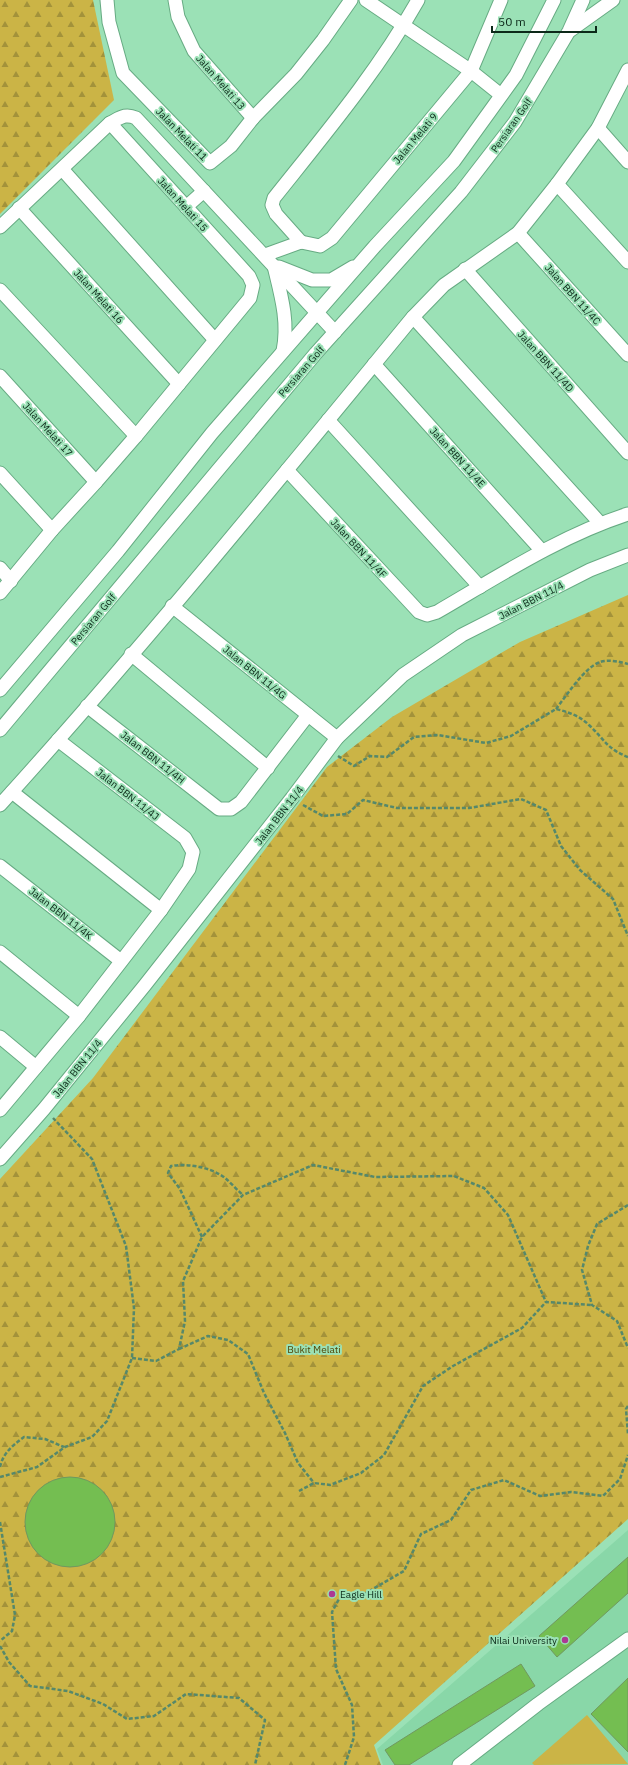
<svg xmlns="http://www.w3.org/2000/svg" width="628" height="1765" viewBox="0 0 628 1765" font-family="'IBM Plex Sans',sans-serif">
<defs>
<pattern id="forest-firs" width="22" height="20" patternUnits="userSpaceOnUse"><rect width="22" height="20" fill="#cbb446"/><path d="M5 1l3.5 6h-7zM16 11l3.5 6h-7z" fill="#a3923a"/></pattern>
</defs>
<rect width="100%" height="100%" fill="#9be1b6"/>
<path fill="#89d7a8" d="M 628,1530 L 628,1765 L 383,1765 L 377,1749 Z"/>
<g fill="url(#forest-firs)">
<path d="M 0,0 L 93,0 L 114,100 L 0,214 Z"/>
<path d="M 628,595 L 628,1519 L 374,1745 L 381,1765 L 0,1765 L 0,1179 L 93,1078 L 327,767 L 392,717 L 520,642 Z"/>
</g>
<path fill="#cbb446" d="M 587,1715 L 628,1764 L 534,1765 L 532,1763 Z"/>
<g fill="#74be51" stroke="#70985f">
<circle cx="70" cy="1522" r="45"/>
<path d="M 628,1557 L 628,1593 L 557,1657 L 539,1636 Z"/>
<path d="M 521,1664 L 535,1686 L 409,1765 L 395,1765 L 385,1750 Z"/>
<path d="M 628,1678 L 628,1752 L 591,1714 Z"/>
</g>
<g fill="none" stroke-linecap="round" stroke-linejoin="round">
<defs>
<g id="minor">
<path d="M 107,0 L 109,22 L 123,73 L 210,163 L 231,146 L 253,118 L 296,74 L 323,40 L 351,0"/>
<path d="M 175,0 L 178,17 L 194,51 L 253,118"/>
<path d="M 366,0 L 471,71 L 501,95"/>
<path d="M 571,30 L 613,0"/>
<path d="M 598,128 L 628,162"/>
<path d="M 62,169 L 215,340"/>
<path d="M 557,184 L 628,262"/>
<path d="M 186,207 L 204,191"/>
<path d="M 19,208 L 179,384"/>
<path d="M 0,227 L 110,123 C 120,118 125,113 136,118 L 335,332"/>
<path d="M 518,233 L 628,355"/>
<path d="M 301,242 L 320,246 L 332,238 L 471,71 L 501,0"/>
<path d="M 301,242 L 276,214 L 272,205 L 274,198 C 325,134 378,71 418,0"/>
<path d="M 265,255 L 301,242"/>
<path d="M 274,266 C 281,295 289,322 283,351"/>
<path d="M 279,267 L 312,280 L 331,280 L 353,267"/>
<path d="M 465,269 L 628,453"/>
<path d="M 0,290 L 136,436"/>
<path d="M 413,317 L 600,523"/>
<path d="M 374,364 L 542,551"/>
<path d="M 0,376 L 96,482"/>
<path d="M 328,420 L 480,587"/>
<path d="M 287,470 L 419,612 L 427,615 L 437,612 C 499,576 560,536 628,514"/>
<path d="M 0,473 L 52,530"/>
<path d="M 0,568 L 11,581"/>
<path d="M 0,593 L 52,530 L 96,482 L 136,436 L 250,298 L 253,285 L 249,276 L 110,123"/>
<path d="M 172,606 L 337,738"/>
<path d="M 131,654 L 268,768"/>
<path d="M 0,690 L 118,551 L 212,433 L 375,246 L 454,161 L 516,75 L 554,0"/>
<path d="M 87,706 L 219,809 L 231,809 L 241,802 L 308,715"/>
<path d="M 0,730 L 316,353 L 461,192 L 515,122 L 569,31 L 583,0"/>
<path d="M 12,792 L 161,910"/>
<path d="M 0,805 C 143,647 278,481 413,317 L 444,285 L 518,233 L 557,184 L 598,128 L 628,70"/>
<path d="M 0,866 L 121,961"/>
<path d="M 0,952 L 79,1016"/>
<path d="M 0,1037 L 36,1067"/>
<path d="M 0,1110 L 79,1016 L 161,910 L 189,869 L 193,852 L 185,838 L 58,740"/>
<path d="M 0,1159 L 44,1109 L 145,985 L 292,798 L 337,738 L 403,675 L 462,635 L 590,570 L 628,555"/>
<path d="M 459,1765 L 538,1704 L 628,1639"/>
</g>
</defs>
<use href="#minor" stroke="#67ab83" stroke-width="15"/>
<g stroke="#56886a" stroke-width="2.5" stroke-dasharray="4 2" stroke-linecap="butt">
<path d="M 556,709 C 566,696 585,667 600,662 C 608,659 621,662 628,664"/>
<path d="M 338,756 L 354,766 L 370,756 L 387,757 L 414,737 L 438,735 L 486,743 L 511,736 L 556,709 C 568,712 580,716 589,725 C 605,740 607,749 628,757"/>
<path d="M 303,805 L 323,816 L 347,814 L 363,800 L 397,808 L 469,808 L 521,799 L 546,810 L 561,846 L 580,870 L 613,899 L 628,936"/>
<path d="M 628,1205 L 597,1224 L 588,1246 L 582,1270 L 592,1305 L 617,1321 L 628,1348"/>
<path d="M 202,1237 L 180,1189 L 168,1173 L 171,1166 C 187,1163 211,1167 225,1178 C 231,1183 237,1190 243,1195"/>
<path d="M 179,1349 L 208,1336 L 228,1340 L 248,1354 L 264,1393 L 285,1433 L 298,1463 L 314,1483"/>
<path d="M 132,1358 L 156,1361 L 179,1349 L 185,1321 L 183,1281 L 202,1237 L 243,1195 L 313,1165 L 375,1177 L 454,1176 L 484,1188 L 508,1215 L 546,1302 L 592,1305"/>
<path d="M 628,1406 L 626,1409 L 628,1434"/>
<path d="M 0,1467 C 3,1453 13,1445 24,1437 L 45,1439 L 64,1447"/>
<path d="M 0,1477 L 37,1467 L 65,1447 L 92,1437 L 107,1421 L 132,1358 L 134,1308 L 126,1246 L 92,1159 L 53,1118"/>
<path d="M 299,1491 L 314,1483 L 330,1485 L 361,1473 L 384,1455 L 423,1386 L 453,1366 L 522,1328 L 546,1302"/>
<path d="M 0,1522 L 15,1615 L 12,1631 L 0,1641"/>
<path d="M 0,1646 L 9,1662 L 30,1686 L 68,1691 L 103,1704 L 127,1719 L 154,1716 L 186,1694 L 239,1698 L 265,1720 L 255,1765"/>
<path d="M 345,1765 L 354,1737 L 352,1705 L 336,1669 L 332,1612 L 339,1599 L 366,1593 L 404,1571 L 421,1534 L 451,1520 L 471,1490 L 504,1480 L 540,1496 L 571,1492 L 603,1496 L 620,1479 L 628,1455"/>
</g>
<use href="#minor" stroke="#fff" stroke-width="13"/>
</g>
<g fill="#ac3994" stroke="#9be1b6" stroke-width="1.5">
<circle cx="332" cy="1594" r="4"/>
<circle cx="565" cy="1640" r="4"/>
</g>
<g text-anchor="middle" stroke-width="4" stroke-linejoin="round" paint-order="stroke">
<g font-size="10" fill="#0c2919" stroke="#9be1b6">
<text transform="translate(221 82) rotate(49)" y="4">Jalan Melati 13</text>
<text transform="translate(511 125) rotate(-55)" y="4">Persiaran Golf</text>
<text transform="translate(182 134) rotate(46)" y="4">Jalan Melati 11</text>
<text transform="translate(415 138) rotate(-50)" y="4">Jalan Melati 9</text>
<text transform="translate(183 204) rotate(48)" y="4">Jalan Melati 15</text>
<text transform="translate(573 294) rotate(48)" y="4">Jalan BBN 11/4C</text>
<text transform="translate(99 296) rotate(48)" y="4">Jalan Melati 16</text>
<text transform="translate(546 361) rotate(48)" y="4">Jalan BBN 11/4D</text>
<text transform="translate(301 371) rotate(-49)" y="4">Persiaran Golf</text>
<text transform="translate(48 429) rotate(48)" y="4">Jalan Melati 17</text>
<text transform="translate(458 457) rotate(48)" y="4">Jalan BBN 11/4E</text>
<text transform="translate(359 548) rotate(47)" y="4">Jalan BBN 11/4F</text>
<text transform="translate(531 600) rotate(-27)" y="4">Jalan BBN 11/4</text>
<text transform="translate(93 619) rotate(-50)" y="4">Persiaran Golf</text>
<text transform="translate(255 672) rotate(39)" y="4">Jalan BBN 11/4G</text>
<text transform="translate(153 757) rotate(38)" y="4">Jalan BBN 11/4H</text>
<text transform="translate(128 794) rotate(38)" y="4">Jalan BBN 11/4J</text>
<text transform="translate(279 815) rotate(-52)" y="4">Jalan BBN 11/4</text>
<text transform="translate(61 913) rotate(38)" y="4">Jalan BBN 11/4K</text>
<text transform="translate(77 1068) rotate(-51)" y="4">Jalan BBN 11/4</text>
</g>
<g font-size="10" fill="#514506" stroke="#9be1b6">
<text x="314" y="1353">Bukit Melati</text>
</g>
<g font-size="10" fill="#0c2919" stroke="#9be1b6" text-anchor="start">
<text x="340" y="1598">Eagle Hill</text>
<text x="557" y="1644" text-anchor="end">Nilai University</text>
</g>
</g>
<path d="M492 26v6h104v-6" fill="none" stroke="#0c2919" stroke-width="2"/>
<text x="498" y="26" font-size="12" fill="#0c2919" stroke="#9be1b6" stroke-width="3" paint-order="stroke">50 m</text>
</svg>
